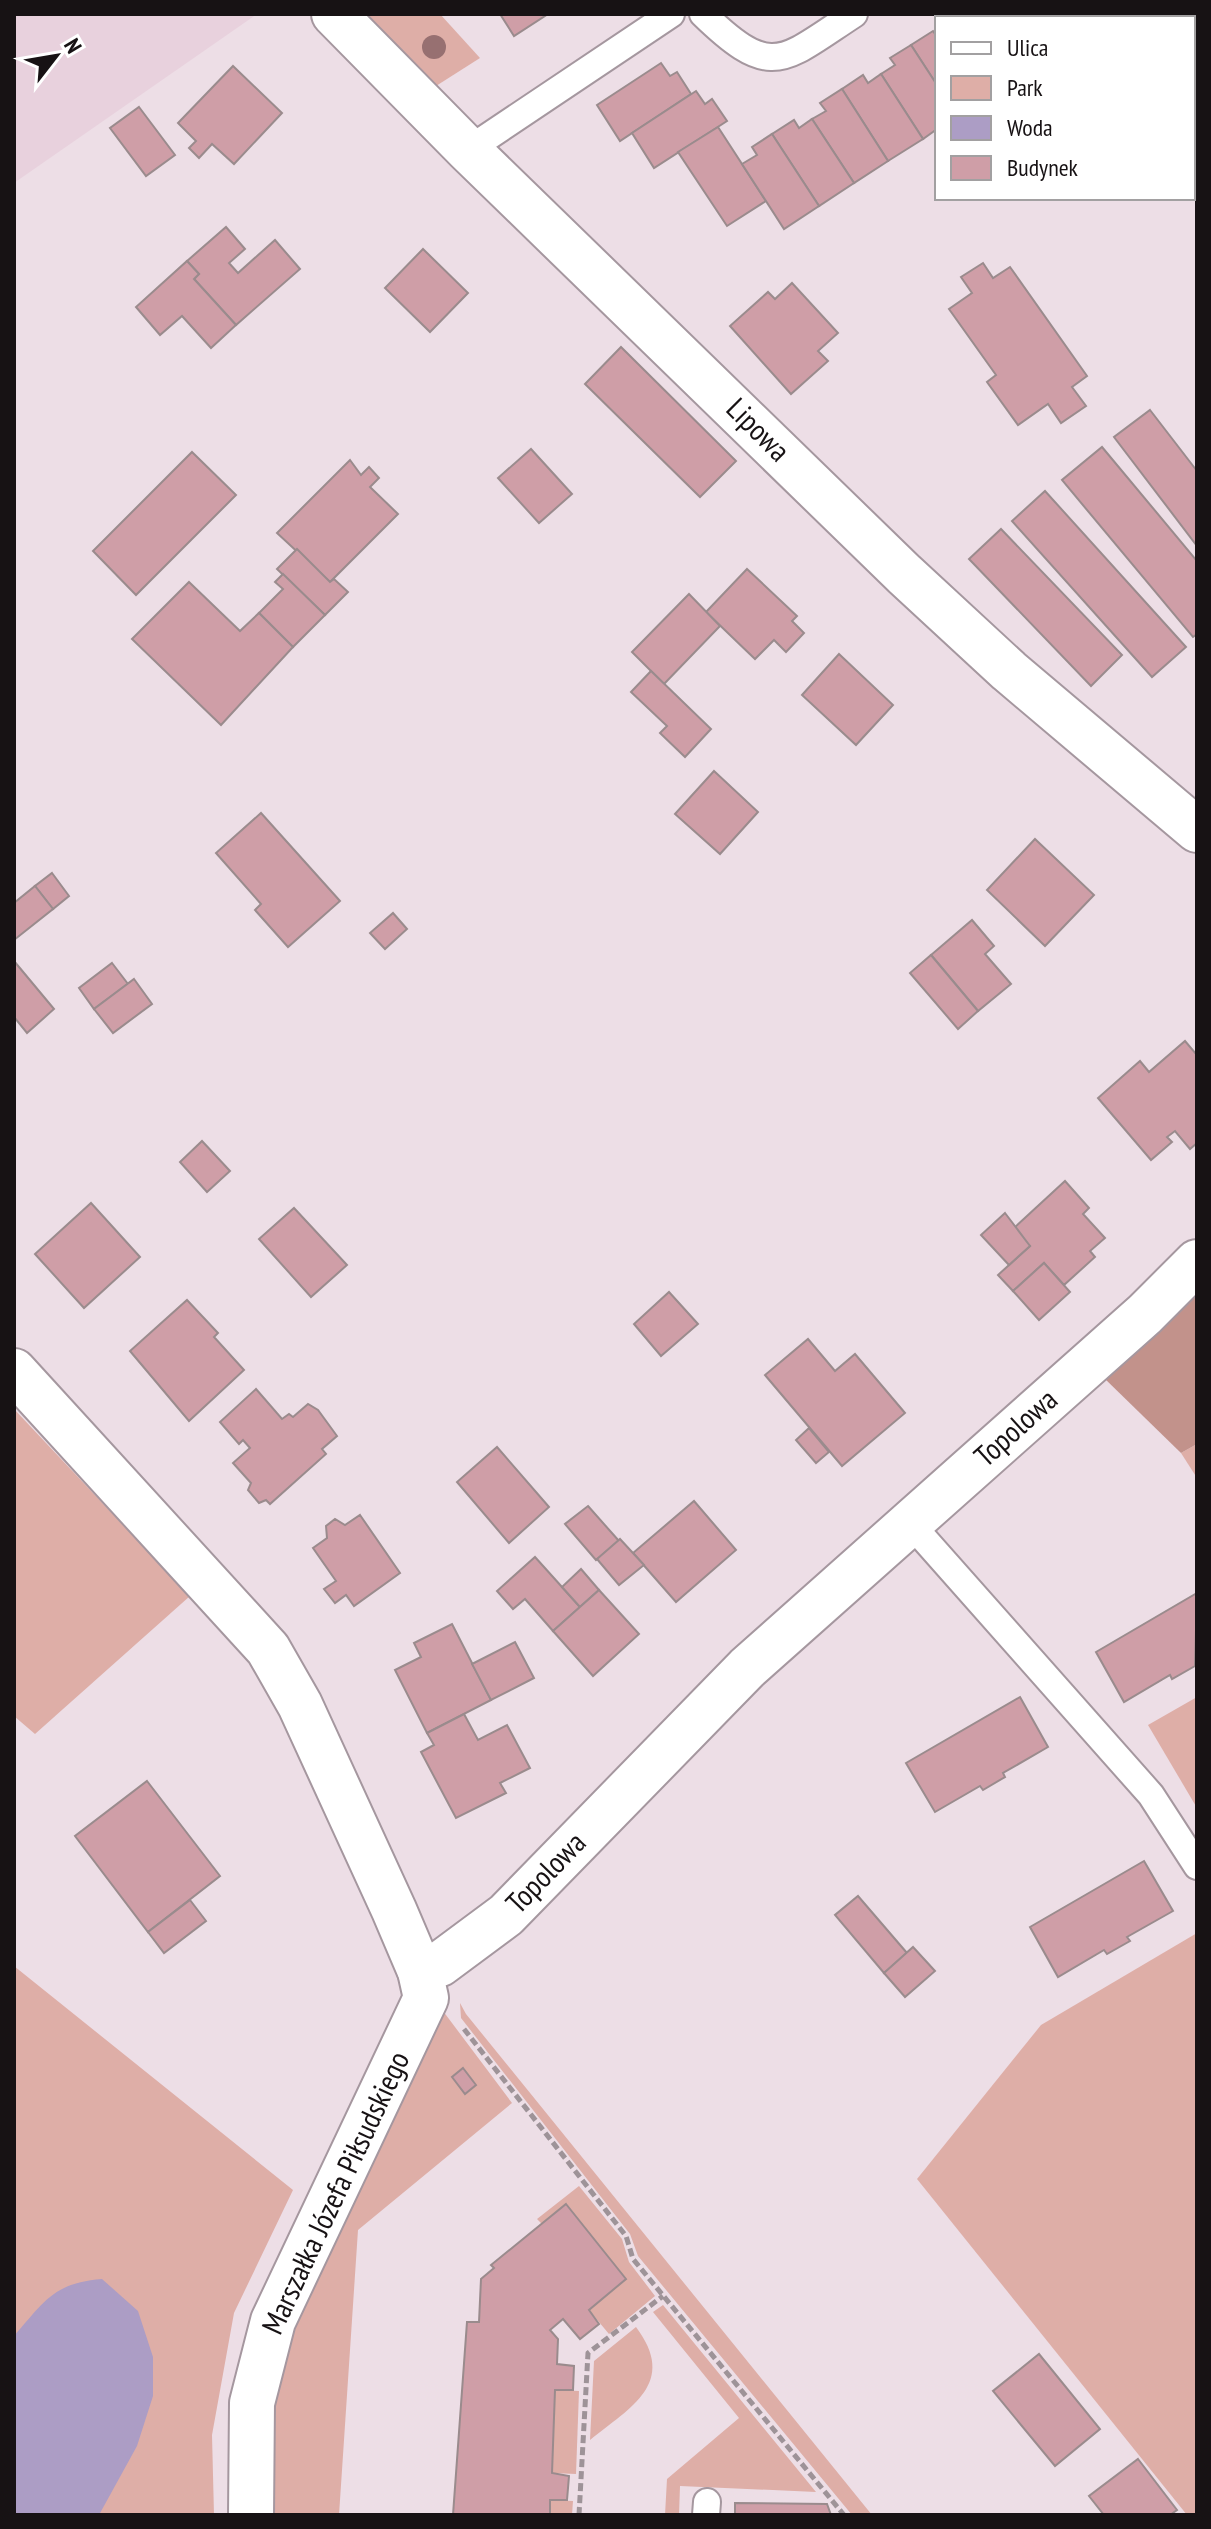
<svg xmlns="http://www.w3.org/2000/svg" width="1211" height="2529" viewBox="0 0 1211 2529" font-family="'PT Sans Narrow',sans-serif">
<rect width="100%" height="100%" fill="#eddee6"/>
<path fill="#e8d1dd" d="M 14,14 L 257,14 L 14,183 Z"/>
<g fill="#deaea7">
<path d="M 365,14 L 440,14 L 480,58 L 436,86 Z"/>
<path d="M 14,1409 L 190,1596 L 35,1734 L 14,1716 Z"/>
<path d="M 1197,1444 L 1197,1478 L 1181,1453 Z"/>
<path d="M 1197,1697 L 1197,1808 L 1148,1725 Z"/>
<path d="M 1197,1933 L 1197,2515 L 1187,2515 L 917,2179 L 1041,2025 Z"/>
<path d="M 14,1966 L 293,2190 L 234,2313 L 212,2435 L 214,2515 L 14,2515 Z"/>
<path d="M 460,2003 L 466,2014 L 872,2515 L 852,2515 L 638,2256 L 630,2234 L 461,2018 Z"/>
<path d="M 443,2011 L 512,2103 L 358,2230 L 339,2515 L 271,2515 L 272,2410 L 296,2318 Z"/>
<path d="M 579,2186 L 622,2239 L 629,2262 L 655,2296 L 609,2334 L 589,2310 L 626,2279 L 566,2205 L 542,2224 L 537,2219 Z"/>
<path d="M 663,2305 L 816,2492 L 680,2486 L 679,2515 L 665,2515 L 667,2479 L 739,2418 L 653,2312 Z"/>
<path d="M 636,2327 C 678,2383 631,2407 590,2440 L 594,2361 Z"/>
<path d="M 555,2390 L 579,2391 L 576,2474 L 552,2473 Z"/>
<path d="M 550,2500 L 573,2501 L 572,2515 L 550,2515 Z"/>
</g>
<path fill="#c2928b" d="M 1197,1286 L 1197,1444 L 1181,1453 L 1103,1377 Z"/>
<path fill="#ac9dc5" d="M 102,2279 L 138,2311 L 153,2357 L 153,2396 L 137,2446 L 99,2515 L 14,2515 L 14,2336 C 44,2302 53,2283 102,2279 Z"/>
<g fill="#cf9ea7" stroke="#9a8b8d" stroke-width="2">
<path d="M 500,14 L 548,14 L 514,36 Z"/>
<path d="M 959,14 L 990,14 L 993,18 L 962,18 Z"/>
<path d="M 990,14 L 1040,14 L 1042,18 L 993,18 Z"/>
<path d="M 1040,14 L 1088,14 L 1091,18 L 1042,18 Z"/>
<path d="M 1088,14 L 1115,14 L 1109,18 L 1091,18 Z"/>
<path d="M 933,31 L 937,37 L 937,85 L 911,45 Z"/>
<path d="M 911,45 L 937,85 L 937,129 L 923,139 L 881,74 L 895,65 L 890,58 Z"/>
<path d="M 661,63 L 670,76 L 677,72 L 691,94 L 620,141 L 597,105 Z"/>
<path d="M 233,66 L 282,113 L 234,164 L 212,144 L 199,158 L 189,148 L 196,141 L 178,123 Z"/>
<path d="M 881,74 L 923,139 L 888,161 L 842,89 L 863,75 L 868,83 Z"/>
<path d="M 842,89 L 888,161 L 854,183 L 812,119 L 826,111 L 820,103 Z"/>
<path d="M 696,91 L 705,104 L 712,99 L 727,121 L 654,168 L 632,133 Z"/>
<path d="M 139,107 L 175,155 L 146,176 L 110,128 Z"/>
<path d="M 812,119 L 854,183 L 819,206 L 772,134 L 794,120 L 799,128 Z"/>
<path d="M 718,127 L 766,201 L 727,226 L 678,152 Z"/>
<path d="M 772,134 L 819,206 L 784,229 L 742,164 L 757,155 L 752,147 Z"/>
<path d="M 226,227 L 245,249 L 229,263 L 238,273 L 275,240 L 300,269 L 236,325 L 194,279 L 199,274 L 187,261 Z"/>
<path d="M 423,249 L 468,293 L 430,332 L 385,288 Z"/>
<path d="M 187,261 L 199,274 L 194,279 L 236,325 L 211,348 L 182,316 L 160,335 L 136,307 Z"/>
<path d="M 983,263 L 993,278 L 1010,267 L 1087,376 L 1072,387 L 1086,406 L 1061,423 L 1048,404 L 1018,425 L 987,382 L 996,375 L 949,309 L 972,293 L 961,277 Z"/>
<path d="M 792,283 L 838,333 L 818,351 L 828,361 L 791,394 L 730,326 L 768,292 L 775,299 Z"/>
<path d="M 621,347 L 736,461 L 700,497 L 585,384 Z"/>
<path d="M 1150,410 L 1197,471 L 1197,546 L 1114,437 Z"/>
<path d="M 1102,447 L 1197,561 L 1197,634 L 1193,637 L 1062,480 Z"/>
<path d="M 531,449 L 572,494 L 539,523 L 498,478 Z"/>
<path d="M 192,452 L 236,495 L 136,595 L 93,551 Z"/>
<path d="M 350,460 L 361,475 L 369,467 L 379,478 L 370,487 L 398,514 L 330,582 L 277,533 Z"/>
<path d="M 1045,491 L 1186,647 L 1152,677 L 1012,521 Z"/>
<path d="M 1001,529 L 1122,655 L 1091,686 L 969,559 Z"/>
<path d="M 297,549 L 330,582 L 334,579 L 348,592 L 325,615 L 277,569 Z"/>
<path d="M 747,569 L 797,616 L 792,621 L 804,633 L 786,652 L 774,640 L 755,659 L 706,612 Z"/>
<path d="M 283,574 L 325,615 L 293,647 L 259,613 L 283,589 L 275,582 Z"/>
<path d="M 189,582 L 240,631 L 259,613 L 293,647 L 221,725 L 132,639 Z"/>
<path d="M 689,594 L 720,626 L 664,684 L 632,652 Z"/>
<path d="M 839,654 L 893,705 L 856,745 L 802,695 Z"/>
<path d="M 651,671 L 711,729 L 685,757 L 660,733 L 667,726 L 631,692 Z"/>
<path d="M 714,771 L 758,812 L 720,854 L 675,814 Z"/>
<path d="M 261,813 L 340,901 L 288,947 L 255,910 L 261,904 L 216,853 Z"/>
<path d="M 1035,839 L 1094,895 L 1045,946 L 987,890 Z"/>
<path d="M 52,873 L 69,896 L 53,909 L 35,886 Z"/>
<path d="M 35,886 L 53,909 L 14,940 L 14,903 Z"/>
<path d="M 393,913 L 407,929 L 385,949 L 370,933 Z"/>
<path d="M 972,920 L 994,946 L 985,954 L 1011,984 L 978,1011 L 931,955 Z"/>
<path d="M 931,955 L 978,1011 L 958,1029 L 910,973 Z"/>
<path d="M 14,961 L 54,1009 L 27,1033 L 14,1017 Z"/>
<path d="M 112,963 L 128,984 L 94,1009 L 79,988 Z"/>
<path d="M 134,979 L 152,1004 L 113,1033 L 94,1009 Z"/>
<path d="M 1185,1041 L 1197,1055 L 1197,1143 L 1190,1149 L 1175,1131 L 1167,1137 L 1172,1142 L 1151,1160 L 1098,1098 L 1140,1061 L 1149,1072 Z"/>
<path d="M 202,1141 L 230,1171 L 207,1192 L 180,1162 Z"/>
<path d="M 1065,1181 L 1089,1208 L 1083,1214 L 1105,1238 L 1090,1251 L 1095,1257 L 1064,1285 L 1044,1263 L 1013,1291 L 998,1275 L 1030,1246 L 1013,1229 Z"/>
<path d="M 91,1203 L 140,1257 L 84,1308 L 35,1254 Z"/>
<path d="M 294,1208 L 347,1265 L 311,1297 L 259,1239 Z"/>
<path d="M 1005,1213 L 1030,1246 L 1009,1265 L 981,1235 Z"/>
<path d="M 1044,1263 L 1070,1292 L 1039,1320 L 1013,1291 Z"/>
<path d="M 669,1292 L 698,1324 L 661,1356 L 634,1324 Z"/>
<path d="M 187,1300 L 218,1333 L 214,1337 L 244,1370 L 189,1421 L 130,1351 Z"/>
<path d="M 808,1339 L 835,1371 L 855,1354 L 905,1413 L 842,1466 L 765,1375 Z"/>
<path d="M 256,1389 L 282,1419 L 289,1414 L 293,1417 L 308,1404 L 318,1410 L 337,1436 L 322,1449 L 326,1454 L 270,1504 L 266,1500 L 259,1503 L 248,1490 L 251,1483 L 233,1463 L 250,1448 L 243,1440 L 239,1444 L 220,1422 Z"/>
<path d="M 809,1428 L 829,1452 L 816,1463 L 796,1440 Z"/>
<path d="M 497,1447 L 549,1507 L 509,1543 L 457,1482 Z"/>
<path d="M 694,1501 L 736,1550 L 676,1602 L 633,1553 Z"/>
<path d="M 588,1506 L 619,1541 L 596,1560 L 565,1524 Z"/>
<path d="M 360,1515 L 400,1573 L 354,1606 L 346,1595 L 335,1603 L 324,1589 L 336,1581 L 313,1548 L 327,1538 L 326,1526 L 335,1519 L 345,1525 Z"/>
<path d="M 620,1539 L 644,1565 L 619,1585 L 597,1559 Z"/>
<path d="M 535,1557 L 580,1607 L 553,1631 L 525,1599 L 513,1609 L 497,1591 Z"/>
<path d="M 581,1569 L 599,1590 L 580,1607 L 562,1587 Z"/>
<path d="M 599,1590 L 639,1634 L 593,1676 L 553,1631 Z"/>
<path d="M 1197,1593 L 1195,1666 L 1172,1679 L 1170,1675 L 1124,1702 L 1096,1652 Z"/>
<path d="M 452,1624 L 491,1700 L 427,1733 L 395,1670 L 421,1657 L 414,1643 Z"/>
<path d="M 515,1642 L 534,1678 L 491,1700 L 472,1664 Z"/>
<path d="M 1020,1697 L 1048,1747 L 1003,1773 L 1005,1777 L 983,1790 L 980,1786 L 935,1812 L 906,1763 Z"/>
<path d="M 464,1714 L 478,1740 L 507,1725 L 530,1768 L 500,1783 L 506,1793 L 456,1818 L 421,1752 L 434,1745 L 427,1733 Z"/>
<path d="M 147,1781 L 220,1876 L 148,1932 L 75,1836 Z"/>
<path d="M 1144,1861 L 1173,1911 L 1127,1937 L 1130,1941 L 1107,1954 L 1104,1950 L 1058,1977 L 1030,1927 Z"/>
<path d="M 858,1896 L 907,1953 L 884,1973 L 835,1915 Z"/>
<path d="M 190,1900 L 206,1921 L 164,1953 L 148,1932 Z"/>
<path d="M 913,1947 L 935,1971 L 905,1997 L 884,1973 Z"/>
<path d="M 463,2068 L 476,2085 L 465,2094 L 452,2077 Z"/>
<path d="M 566,2204 L 626,2279 L 589,2310 L 599,2324 L 580,2339 L 563,2319 L 550,2330 L 558,2339 L 557,2364 L 574,2366 L 573,2390 L 555,2390 L 552,2473 L 569,2476 L 567,2500 L 550,2500 L 550,2515 L 453,2515 L 467,2322 L 479,2322 L 481,2279 L 494,2268 L 491,2265 Z"/>
<path d="M 1039,2354 L 1100,2429 L 1055,2466 L 993,2391 Z"/>
<path d="M 1138,2459 L 1177,2510 L 1170,2515 L 1104,2515 L 1089,2496 Z"/>
<path d="M 735,2503 L 827,2504 L 831,2515 L 735,2515 Z"/>
</g>
<g fill="none" stroke-linecap="round" stroke-linejoin="round">
<defs>
<g id="service">
<path d="M 703,14 C 772,81 782,61 854,14"/>
<path d="M 468,150 L 671,14"/>
<path d="M 910,1523 L 1151,1795 L 1197,1866"/>
<path d="M 706,2515 L 707,2502"/>
</g>
<g id="minor">
<path d="M 334,14 L 468,150 L 904,574 L 1009,671 L 1197,830"/>
<path d="M 14,1371 L 268,1649 L 300,1705 L 394,1910 L 420,1971 L 426,1998 L 273,2321 L 252,2403 L 251,2515"/>
<path d="M 420,1971 L 440,1964 L 506,1915 L 747,1668 L 1145,1314 L 1197,1262"/>
</g>
</defs>
<use href="#service" stroke="#a5979f" stroke-width="30"/>
<use href="#minor" stroke="#a5979f" stroke-width="48"/>
<g stroke="#9e9398" stroke-width="5" stroke-dasharray="8 4" stroke-linecap="butt">
<path d="M 464,2029 L 626,2236 L 633,2259 L 844,2515"/>
<path d="M 579,2515 L 588,2353 L 663,2296"/>
</g>
<use href="#service" stroke="#fff" stroke-width="26"/>
<use href="#minor" stroke="#fff" stroke-width="44"/>
</g>
<circle fill="#977071" cx="434" cy="47" r="12"/>
<g text-anchor="middle" stroke-width="6" stroke-linejoin="round" paint-order="stroke">
<g font-size="30" fill="#171214" stroke="#fff">
<text transform="translate(758 430) rotate(45)" y="10">Lipowa</text>
<text transform="translate(1016 1428) rotate(-42)" y="10">Topolowa</text>
<text transform="translate(546 1873) rotate(-46)" y="10">Topolowa</text>
<text transform="translate(336 2193) rotate(-65)" y="10">Marszałka Józefa Piłsudskiego</text>
</g>
</g>
<rect width="1211" height="2529" fill="none" stroke="#171214" stroke-width="32"/>
<rect x="935" y="16" width="260" height="184" fill="#ffffff" stroke="#a2a0a1" stroke-width="2"/>
<rect x="951" y="42" width="40" height="12" fill="#ffffff" stroke="#a2a0a1" stroke-width="2"/>
<text x="1007" y="56" font-size="24" fill="#171214">Ulica</text>
<rect x="951" y="76" width="40" height="24" fill="#deaea7" stroke="#a2a0a1" stroke-width="2"/>
<text x="1007" y="96" font-size="24" fill="#171214">Park</text>
<rect x="951" y="116" width="40" height="24" fill="#ac9dc5" stroke="#a2a0a1" stroke-width="2"/>
<text x="1007" y="136" font-size="24" fill="#171214">Woda</text>
<rect x="951" y="156" width="40" height="24" fill="#cf9ea7" stroke="#a2a0a1" stroke-width="2"/>
<text x="1007" y="176" font-size="24" fill="#171214">Budynek</text>
<g transform="translate(56 56) rotate(59)" stroke="#ffffff" stroke-width="6" paint-order="stroke">
<path d="M0-6L14 30L0 20L-14 30Z" fill="#171214"/>
<text y="-12" font-size="22" font-weight="bold" text-anchor="middle" fill="#171214">N</text>
</g>
</svg>
